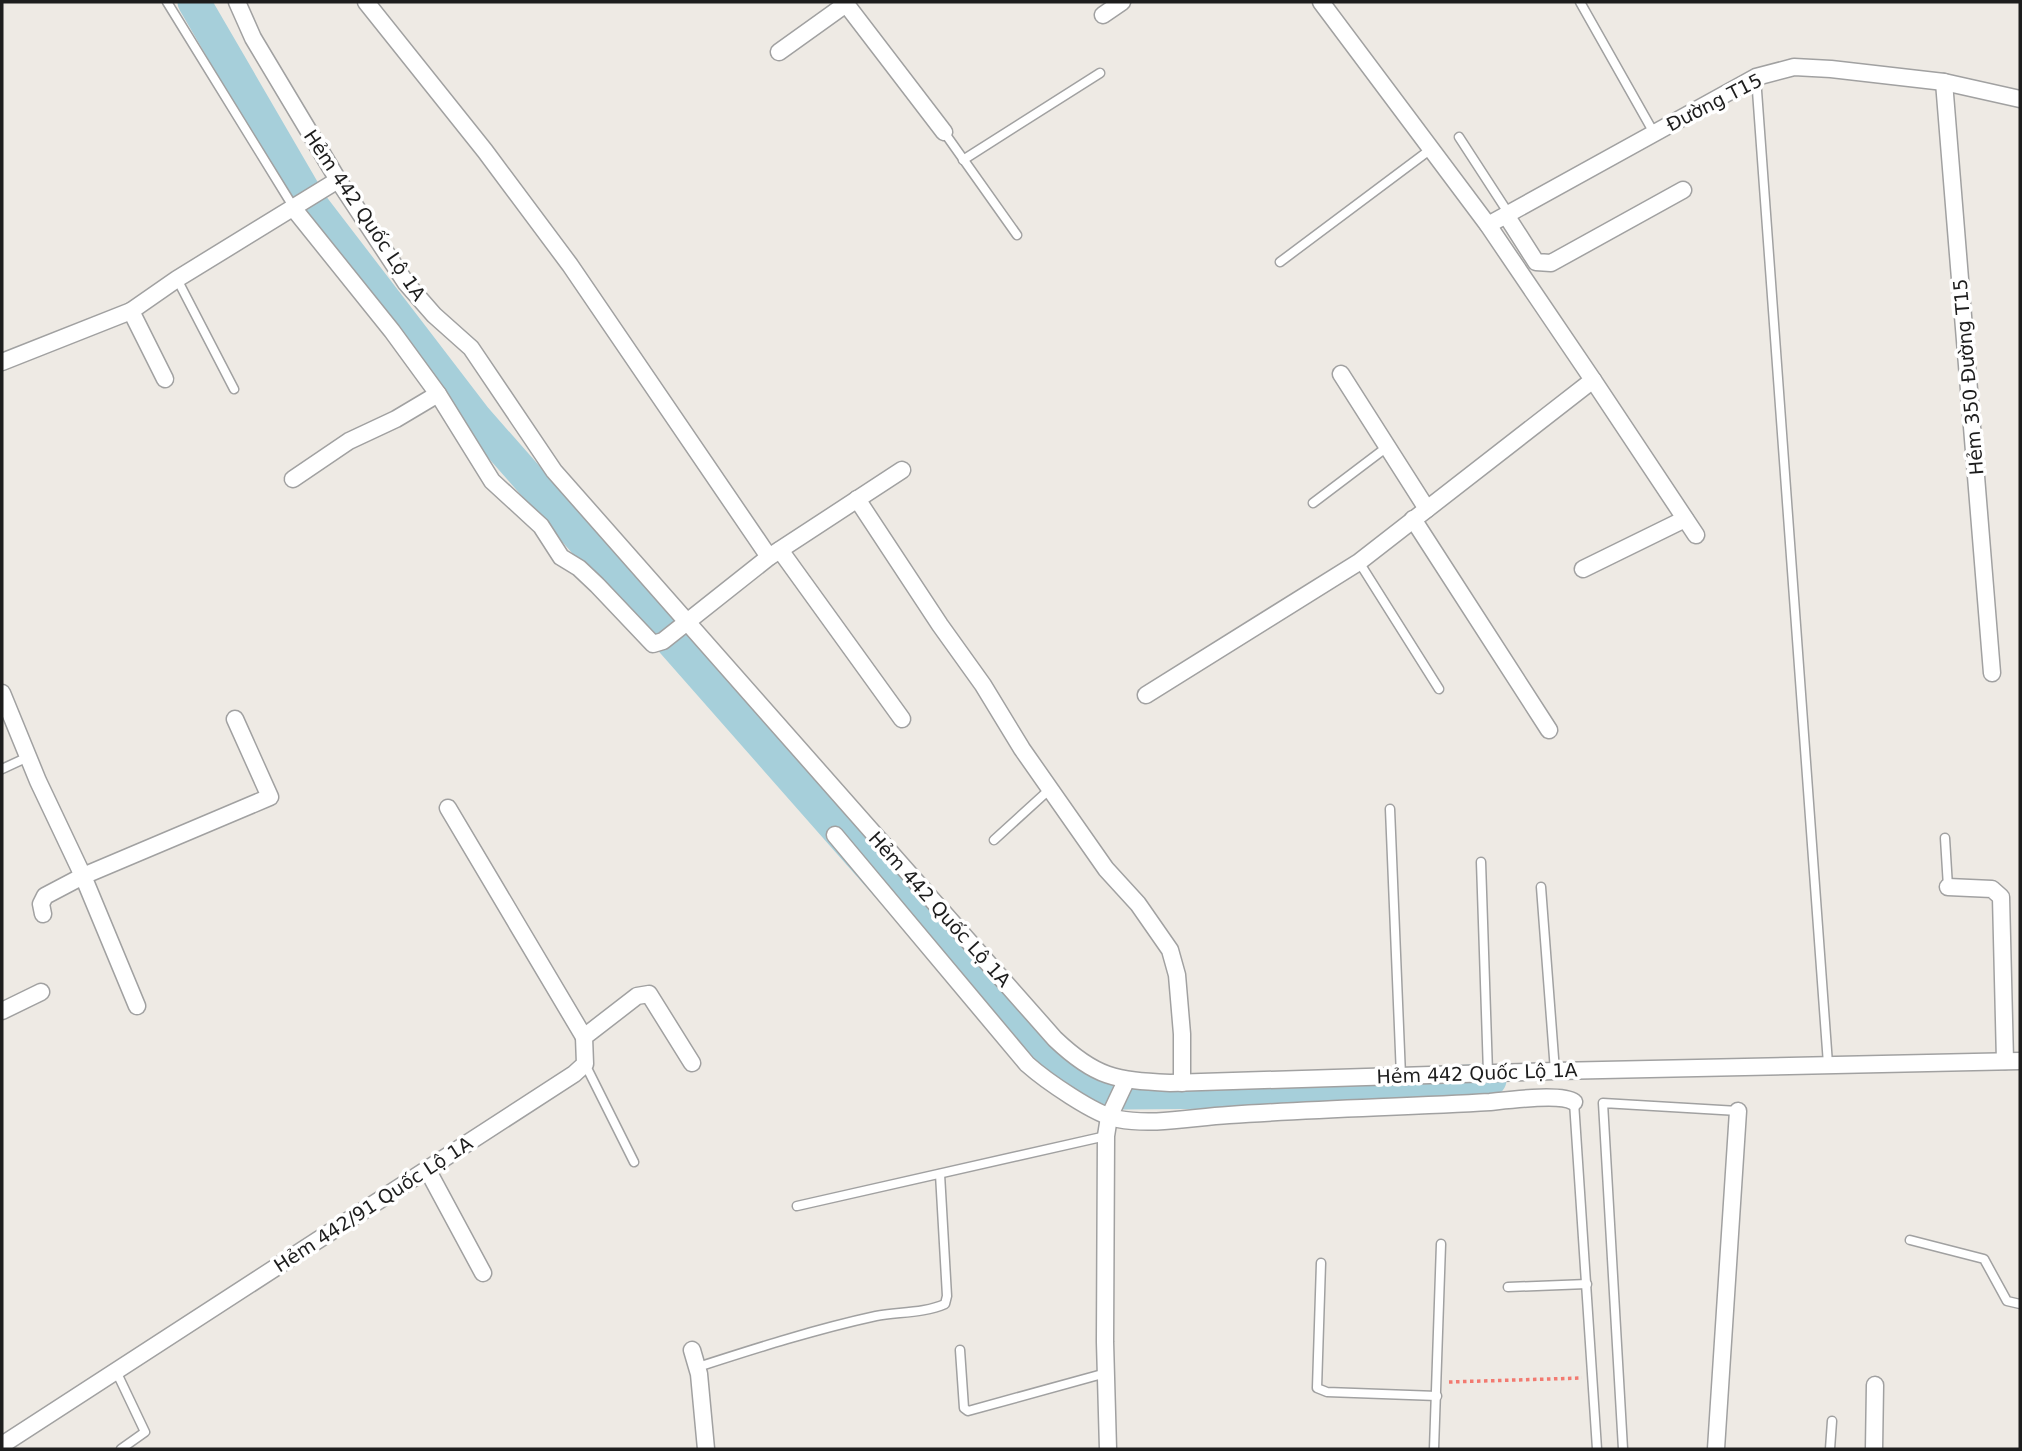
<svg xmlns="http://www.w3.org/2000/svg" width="2022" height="1451" viewBox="0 0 2022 1451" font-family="'DejaVu Sans',sans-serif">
<rect width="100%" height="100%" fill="#eeeae4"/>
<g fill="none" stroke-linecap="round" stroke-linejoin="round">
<path stroke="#a6cfda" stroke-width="33" d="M 194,2 L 312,205 L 476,419 L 1023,1040 L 1059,1074 L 1084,1090 L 1124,1093 L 1245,1092 L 1490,1080"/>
<defs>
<g id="service">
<path d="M 167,2 L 294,208"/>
<path d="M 1580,2 L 1654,133"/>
<path d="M 1756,77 L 1828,1064"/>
<path d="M 944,132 L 1017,235"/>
<path d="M 1459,137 L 1509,214"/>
<path d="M 963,160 L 1100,73"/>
<path d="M 1280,262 L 1431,149"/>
<path d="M 177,279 L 234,389"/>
<path d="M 1313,503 L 1387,447"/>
<path d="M 1359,562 L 1439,689"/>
<path d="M 2,769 L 28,757"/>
<path d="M 1390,809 L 1401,1076"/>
<path d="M 1945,838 L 1948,887"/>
<path d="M 994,840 L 1050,789"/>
<path d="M 1481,862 L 1488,1073"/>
<path d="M 1541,887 L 1555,1071"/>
<path d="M 585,1064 L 634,1162"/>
<path d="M 1574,1102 L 1597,1449"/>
<path d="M 797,1206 L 1106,1136"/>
<path d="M 1910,1240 L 1984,1259 L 2007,1301 L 2020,1304"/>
<path d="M 1321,1263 L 1317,1388 L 1327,1392 L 1437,1396"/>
<path d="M 1508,1287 L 1587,1284"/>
<path d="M 960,1350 L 964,1408 L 968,1411 L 1106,1373"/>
<path d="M 698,1367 C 757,1348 816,1329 876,1316 C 898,1312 925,1313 945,1304 L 947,1296 L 940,1174"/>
<path d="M 116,1371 L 145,1432 L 121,1449"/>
<path d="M 1434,1449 L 1441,1244"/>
<path d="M 1623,1449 L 1603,1103 L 1738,1111"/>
<path d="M 1830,1449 L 1832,1421"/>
</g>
<g id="minor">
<path d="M 237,2 L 253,38 L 338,180 L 406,283 L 434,315 L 471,348 L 554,471 L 1055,1039 C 1096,1078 1115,1080 1170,1083 L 1555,1071 L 2020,1061"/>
<path d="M 366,2 L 485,151 L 570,265 L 769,557"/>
<path d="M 1103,15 L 1122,2"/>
<path d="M 779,52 L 846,4 L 944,132"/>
<path d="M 1944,82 L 1992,673"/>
<path d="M 294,209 L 392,331 L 438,394 L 492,481 L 541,526 L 561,557 L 579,568 L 597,585 L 653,644 L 663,641 L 769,557 L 902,470"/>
<path d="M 1506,215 L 1536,262 L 1551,263 L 1683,190"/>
<path d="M 1488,225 L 1756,77 L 1794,67 L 1831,69 L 1944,82 L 2020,99"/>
<path d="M 131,311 L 165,379"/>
<path d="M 2,362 L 131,311 L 177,279 L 338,180"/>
<path d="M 1341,374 L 1427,509"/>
<path d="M 1593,380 L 1696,535"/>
<path d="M 293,479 L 349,441 L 396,419 L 438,394"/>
<path d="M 857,499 L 940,625 L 983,685 L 1022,749 L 1106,869 L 1138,904 L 1170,950 L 1177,975 L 1182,1034 L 1182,1083"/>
<path d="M 1413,519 L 1549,730"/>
<path d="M 780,550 L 902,719"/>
<path d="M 1583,569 L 1685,519"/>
<path d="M 2,693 L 38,781 L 83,876 L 137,1006"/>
<path d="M 1146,695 L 1359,562 L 1593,380 L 1488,225 L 1321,2"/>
<path d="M 448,808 L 584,1037"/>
<path d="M 835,835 L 1027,1064 C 1045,1080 1095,1115 1118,1119 C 1154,1126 1193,1117 1229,1115 C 1316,1109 1403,1107 1490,1102 C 1509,1100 1561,1093 1574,1102"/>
<path d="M 1948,887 L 1992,889 L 2001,897 L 2005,1061"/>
<path d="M 43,914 L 41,904 L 45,896 L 83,876 L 270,797 L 235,719"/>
<path d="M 2,1011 L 41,992"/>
<path d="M 427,1169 L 483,1273"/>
<path d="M 692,1350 L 699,1374 L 706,1449"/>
<path d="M 2,1445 L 574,1074 L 585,1064 L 584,1037 L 637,996 L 649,994 L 692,1063"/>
<path d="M 1108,1449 L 1105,1342 L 1106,1136 L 1109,1117 L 1126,1081"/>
<path d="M 1716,1449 L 1738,1111"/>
<path d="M 1874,1449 L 1875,1385"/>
</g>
</defs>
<use href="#service" stroke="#a1a1a1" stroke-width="11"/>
<use href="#minor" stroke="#a1a1a1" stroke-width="19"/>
<path stroke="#f27a70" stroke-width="3.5" stroke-dasharray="3.5 3.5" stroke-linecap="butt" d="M 1449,1382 L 1582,1378"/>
<use href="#service" stroke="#fff" stroke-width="8"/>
<use href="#minor" stroke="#fff" stroke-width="16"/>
</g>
<g text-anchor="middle" stroke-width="7" stroke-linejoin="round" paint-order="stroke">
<g font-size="19" fill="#1d1d1d" stroke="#fff">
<text transform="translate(1714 102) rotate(-27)" y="7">Đường T15</text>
<text transform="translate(365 215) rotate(56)" y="7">Hẻm 442 Quốc Lộ 1A</text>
<text transform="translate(1968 377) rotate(-95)" y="7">Hẻm 350 Đường T15</text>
<text transform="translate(940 909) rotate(48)" y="7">Hẻm 442 Quốc Lộ 1A</text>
<text transform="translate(1477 1073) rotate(-2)" y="7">Hẻm 442 Quốc Lộ 1A</text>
<text transform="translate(373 1204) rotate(-33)" y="7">Hẻm 442/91 Quốc Lộ 1A</text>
</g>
</g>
<rect width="2022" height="1451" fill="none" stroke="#1d1d1d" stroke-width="7"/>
</svg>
